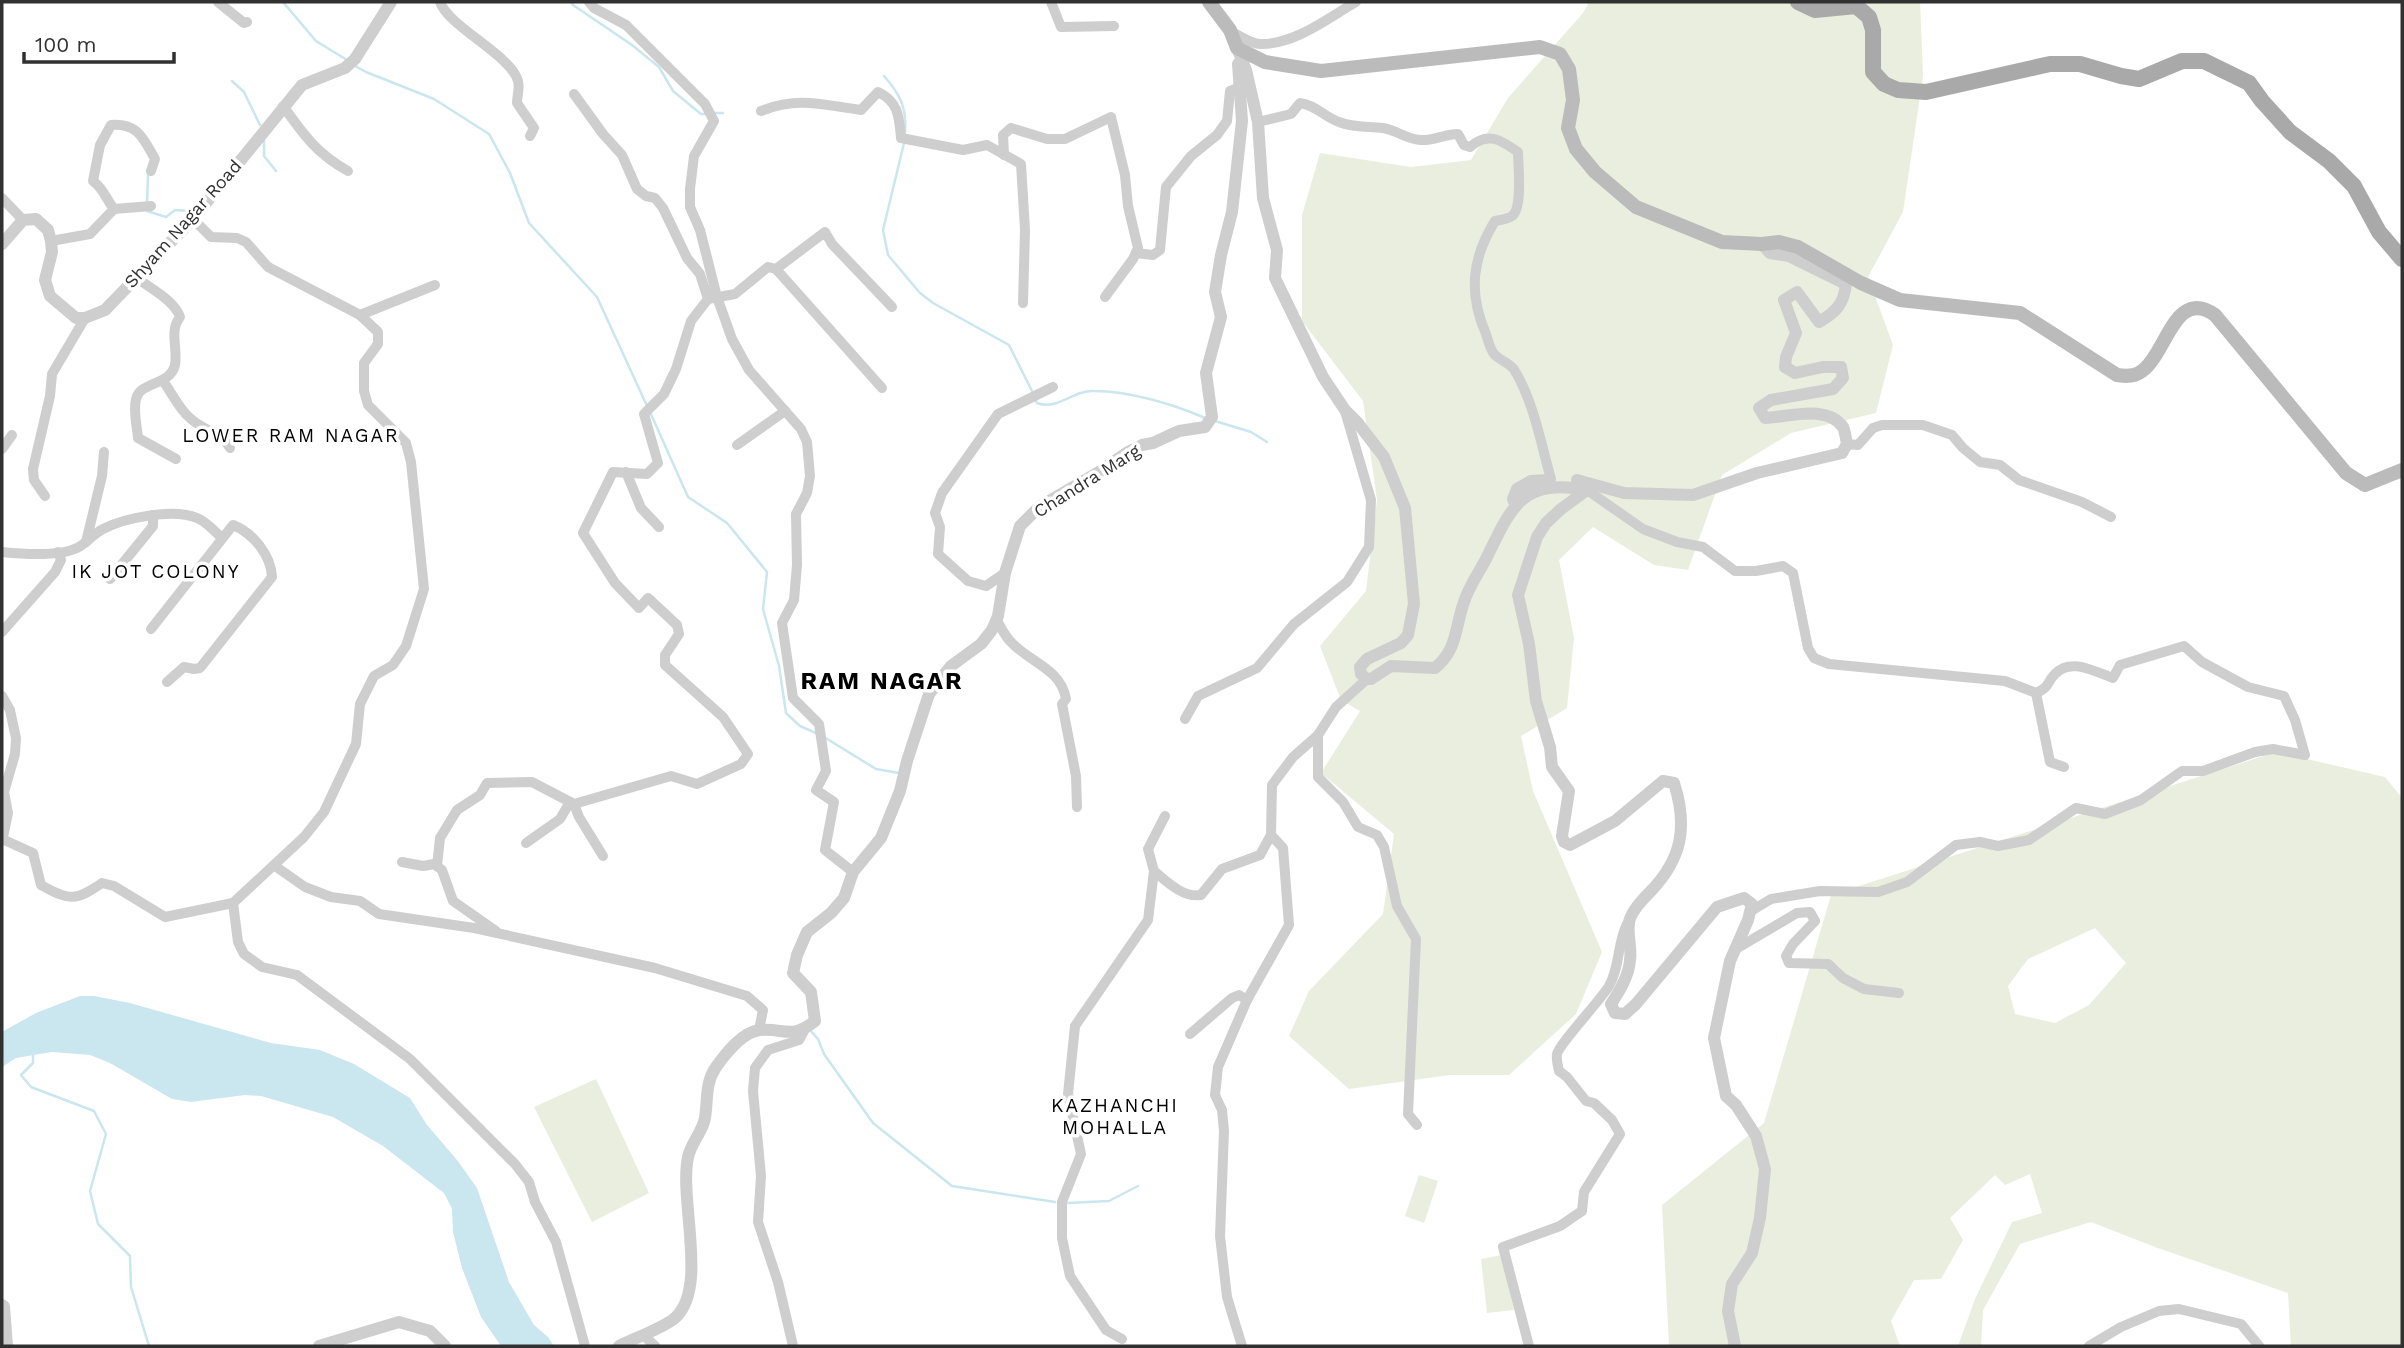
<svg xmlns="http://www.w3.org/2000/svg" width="2404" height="1348" viewBox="0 0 2404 1348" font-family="'Work Sans',sans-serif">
<rect width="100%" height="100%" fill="#fff"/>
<g fill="#eaeede" fill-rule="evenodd">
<path d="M 1589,2 L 1920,2 L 1923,76 L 1903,212 L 1868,277 L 1893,345 L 1876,413 L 1791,433 L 1722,475 L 1688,570 L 1654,565 L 1593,527 L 1559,560 L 1574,638 L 1567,708 L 1521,736 L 1533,791 L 1602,952 L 1576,1014 L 1509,1075 L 1450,1075 L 1349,1089 L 1289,1036 L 1309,991 L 1383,914 L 1394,834 L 1321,773 L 1360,711 L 1341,700 L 1320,646 L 1366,591 L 1377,500 L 1363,401 L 1302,321 L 1302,215 L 1320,153 L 1411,167 L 1471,160 L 1508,98 L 1583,13 Z"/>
<path d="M 2276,752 L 2385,777 L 2402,798 L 2402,1346 L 2291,1346 L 2288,1293 L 2155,1247 L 2091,1222 L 2020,1244 L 1983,1310 L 1981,1346 L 1958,1346 L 1975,1299 L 2012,1222 L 2042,1213 L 2030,1174 L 2005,1185 L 1995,1175 L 1950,1218 L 1963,1240 L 1941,1279 L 1914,1280 L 1891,1321 L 1900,1346 L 1669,1346 L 1662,1205 L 1764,1123 L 1831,895 ZM 2095,928 L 2126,963 L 2089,1005 L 2055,1023 L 2015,1014 L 2008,986 L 2028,959 Z"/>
<path d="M 596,1079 L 649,1193 L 592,1222 L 534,1107 Z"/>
<path d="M 1419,1175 L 1438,1181 L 1424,1223 L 1405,1216 Z"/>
<path d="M 1502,1255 L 1514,1310 L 1487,1313 L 1481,1259 Z"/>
</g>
<path fill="#cae6ef" d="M 80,996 L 94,996 L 130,1003 L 271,1043 L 320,1050 L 354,1064 L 410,1098 L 427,1125 L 457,1160 L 477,1188 L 509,1282 L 534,1325 L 548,1337 L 554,1346 L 501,1346 L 481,1317 L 462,1268 L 453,1232 L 452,1209 L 444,1193 L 383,1146 L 333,1117 L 261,1096 L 245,1095 L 191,1102 L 172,1099 L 110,1063 L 90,1055 L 52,1052 L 16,1058 L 2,1067 L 2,1032 L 36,1013 Z"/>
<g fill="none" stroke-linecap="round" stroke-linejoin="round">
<g stroke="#cae6ef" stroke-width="2.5">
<path d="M 283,2 L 316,41 L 347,60"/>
<path d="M 571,2 L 573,5 L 632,45 L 659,67 L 673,91 L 701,114 L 706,114"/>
<path d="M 355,66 L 366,72 L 434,99 L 489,134 L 510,173 L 529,223 L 597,297 L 647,406"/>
<path d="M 884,76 C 900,94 907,108 905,132"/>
<path d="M 232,81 L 244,92 L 260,125"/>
<path d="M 712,113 L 723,113"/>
<path d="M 264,140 L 264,156 L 276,171"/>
<path d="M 904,143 L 883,230 L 888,255 L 920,293 L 933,303 L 1009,345 L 1033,393"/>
<path d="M 147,205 L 148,174"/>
<path d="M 147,211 L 166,217 L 175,210 L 190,211"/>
<path d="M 1035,399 L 1037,403 C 1057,411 1073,390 1094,391 C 1129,391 1173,404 1205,418"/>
<path d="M 650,412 L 688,497 L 727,523 L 767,572 L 763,609 L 779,666 L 786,713 L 800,726 L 818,734"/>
<path d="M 1215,421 L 1251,432 L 1267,442"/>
<path d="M 824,737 L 876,769 L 899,773"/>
<path d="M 810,1030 L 818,1039 L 824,1054 L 873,1123 L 952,1186 L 1055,1202"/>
<path d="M 33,1052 L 33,1063 L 21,1075 L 31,1087 L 94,1111 L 106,1134 L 90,1191 L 98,1224 L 130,1256 L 131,1287 L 149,1346"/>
<path d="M 1068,1203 L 1109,1201 L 1138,1186"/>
</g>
<g stroke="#cecece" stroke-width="10">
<path d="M 218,2 L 244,23 L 247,22"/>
<path d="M 440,2 C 449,27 511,55 518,81 C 520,87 517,96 517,103 L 534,128 L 530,136"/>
<path d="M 589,2 L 594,8 L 626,25 L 705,104 L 714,121 L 694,156 L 690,189 L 690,207 L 700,230 L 717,297 L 732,339 L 749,370 L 801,429 L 807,442 L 810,476 L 807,493 L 796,514 L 797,565 L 794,600 L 782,623 L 793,698 L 819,724 L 826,771 L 816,790 L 834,802 L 825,850 L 853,872"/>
<path d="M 1051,2 L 1061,27 L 1114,26"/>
<path d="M 1230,31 C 1239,35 1251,44 1260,44 C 1294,45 1328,18 1356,2"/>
<path d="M 574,94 L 603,134 L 622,155 L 637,189 L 646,196 L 655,198 L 663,208 L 687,258 L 700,274 L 708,299"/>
<path d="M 283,106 C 304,135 316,153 348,171"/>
<path d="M 761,111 C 798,96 823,105 861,110 L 878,92 C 899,102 899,117 901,138 L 963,150 L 987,145 L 1021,164 L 1025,230 L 1023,303"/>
<path d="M 1258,122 L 1291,114 L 1300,103 C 1316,105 1324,117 1339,122 C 1354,128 1368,126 1383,128 C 1396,130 1406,139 1420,140 C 1433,141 1445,134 1458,134 L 1464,145 L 1470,147 C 1488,131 1501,140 1518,152 C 1518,165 1523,208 1512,216 C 1508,219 1500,220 1495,221 C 1472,258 1468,293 1486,334 C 1488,340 1490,349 1494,354 C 1500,361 1511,363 1515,371 C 1534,403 1541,444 1551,479"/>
<path d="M 1004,155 L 1003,135 L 1011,128 L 1047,139 L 1065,139 L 1111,117 L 1125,175 L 1128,206 L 1138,248 L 1133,259 L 1105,297"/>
<path d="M 2,198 L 23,220"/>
<path d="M 114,209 C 105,198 105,190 93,181 L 100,145 L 111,125 C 138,123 143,138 155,159 L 151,171"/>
<path d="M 193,219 L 211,237 L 237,238 L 246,242 L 268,267 L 360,315 L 378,332 L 378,344 L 364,363 L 364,391 L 368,405 L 406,443 L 411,462 L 424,589 L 406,646 L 393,665 L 374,676 L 360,704 L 356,744 L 324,812 L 304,837 L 233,903 L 238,942 L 244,954 L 262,967 L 297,975 L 410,1059 L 515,1164 L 529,1182 L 535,1202 L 556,1242 L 585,1346"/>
<path d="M 51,241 L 90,234 L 114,209 L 151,206"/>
<path d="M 1136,253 L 1153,255 L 1160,250 L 1166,187 L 1191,156 L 1217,135 L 1227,121 L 1230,91 L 1238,88 L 1238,86"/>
<path d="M 776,269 L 882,388"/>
<path d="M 137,278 C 150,288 175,301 180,317 C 169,331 178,348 175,365 C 170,386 140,381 136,399 C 133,412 137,426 138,438 L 176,459"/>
<path d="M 360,315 L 435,285"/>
<path d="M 163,381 C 172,393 179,409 190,418 C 202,430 222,433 230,448"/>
<path d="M 1847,444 L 1858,445 L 1873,428 L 1882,425 L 1923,425 L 1952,435 L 1963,448 L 1980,462 L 2000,465 L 2019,480 L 2082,502 L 2111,517"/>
<path d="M 737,445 L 785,411"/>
<path d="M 2,449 L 12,435"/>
<path d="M 626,472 L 641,508 L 659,527"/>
<path d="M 1587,490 L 1643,529 L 1677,542 L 1703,547 L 1735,571 L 1756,571 L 1783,566 L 1793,573 L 1808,648 L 1814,658 L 1829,664 L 2005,681 L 2036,693 L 2050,762 L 2064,767"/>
<path d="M 45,496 L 34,480 L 33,469 L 50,396 L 52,374 L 85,318"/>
<path d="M 86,542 L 102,476 L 104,452"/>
<path d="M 2,552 C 22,554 58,557 77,548 C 86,544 93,534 103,529 C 124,518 173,508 197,518 C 206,521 215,532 222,538"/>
<path d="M 1005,573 L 986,586 L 968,581 L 938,554 L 940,527 L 935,513 L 942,493 L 998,414 L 1053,387"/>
<path d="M 110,579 L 153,526 L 153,515"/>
<path d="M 996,619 C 1001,627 1005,637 1012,643 C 1031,663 1061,669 1066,699 L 1062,704 L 1076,776 L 1077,807"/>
<path d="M 151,629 L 233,525 C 253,533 271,555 272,577 L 200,668 L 194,669 L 184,667 L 167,682"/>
<path d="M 2,632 L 55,572 L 61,560 L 58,552"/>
<path d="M 2,696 L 10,710 L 16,738 L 15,754 L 4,792 L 8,813 L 3,837"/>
<path d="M 1185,719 L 1198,696 L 1257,668 L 1294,624 L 1347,582 L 1369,547 L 1371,500 L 1345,411"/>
<path d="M 1318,735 L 1318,777 L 1343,802 L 1358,827 L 1377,835 L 1384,847 L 1397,906 L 1416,939 L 1408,1114 L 1417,1125"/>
<path d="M 574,804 L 579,817 L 603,856"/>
<path d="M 2,839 L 33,853 L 41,885 C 69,901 76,901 102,883 L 114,886 L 165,917 L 233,903"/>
<path d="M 526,843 L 560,819 L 570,802"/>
<path d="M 402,862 L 423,866 L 434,864 L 442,870 L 453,901 L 496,931"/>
<path d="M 275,866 L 305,887 L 331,897 L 360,901 L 379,914 L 474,928 L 655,968 L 747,996 L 763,1010 L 759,1030"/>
<path d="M 437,866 L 440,838 L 457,810 L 480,795 L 487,783 L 532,782 L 574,804 L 671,776 L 697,784 L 741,764 L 748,754 L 723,717 L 665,665 L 665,655 L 679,634 L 677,625 L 648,598 L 639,608 L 615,583 L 583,533 L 613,472 L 647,474 L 658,463 L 644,414 L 664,394 L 676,369 L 691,321 L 708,299 L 735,294 L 768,267 L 776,269 L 825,232 L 832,244 L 892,307"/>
<path d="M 1154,871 C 1167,882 1183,898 1201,895 L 1222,869 L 1260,855 L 1271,835"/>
<path d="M 1751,911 L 1771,899 L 1820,891 L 1878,892 L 1907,882 L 1956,845 L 1980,842 L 1998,846 L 2029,840 L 2076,808 L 2105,814 L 2141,800 L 2182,771 L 2203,771 L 2255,752 L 2273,749 L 2305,755 L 2295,720 L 2284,696 L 2248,687 L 2202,662 L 2184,646 L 2120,665 L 2113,678 C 2095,672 2071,657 2055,674 C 2046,683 2050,687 2036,693"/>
<path d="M 1736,949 L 1797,913 L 1810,912 L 1815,921 L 1793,944 L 1786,956 L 1789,963 L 1828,964 L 1843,978 L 1864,989 L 1899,993"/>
<path d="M 1190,1034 L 1232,998 L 1239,995 L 1247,1000"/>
<path d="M 2,1304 L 5,1306 L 8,1346"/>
<path d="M 643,1335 L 655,1346"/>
<path d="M 1122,1339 L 1106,1330 L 1070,1276 L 1062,1238 L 1062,1202 L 1081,1154 L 1068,1094 L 1075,1026 L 1148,920 L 1154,871 L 1148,849 L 1165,816"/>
<path d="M 793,1346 L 778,1282 L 758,1222 L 761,1176 L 753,1091 L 755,1068 L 768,1050 L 799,1040 L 805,1029"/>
<path d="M 1242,1346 L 1227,1297 L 1220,1236 L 1224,1131 L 1222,1110 L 1215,1095 L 1218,1067 L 1247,1000 L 1289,925 L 1283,848 L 1271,835 L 1272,785 L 1293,757 L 1318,735 L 1336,707 L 1367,679"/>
<path d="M 1529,1346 L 1503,1247 L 1560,1226 L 1582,1211 L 1584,1192 L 1620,1134 L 1612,1120 L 1594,1103 L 1586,1101 L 1567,1077 L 1559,1071 C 1558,1066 1556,1059 1557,1054 C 1559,1044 1600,1001 1609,986 C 1620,967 1617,944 1627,924"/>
<path d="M 2089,1346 L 2121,1327 L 2159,1311 L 2179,1309 L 2241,1324 L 2259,1346"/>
</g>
<g stroke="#cecece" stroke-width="12">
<path d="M 1237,48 L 1246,70 L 1258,122 L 1263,198 L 1277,250 L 1275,278 L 1323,377 L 1345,410 L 1357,422 L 1384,457 L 1405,508 L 1414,604 L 1408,635 L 1401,643 L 1367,659 L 1360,667 L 1361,674 L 1367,679 L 1371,679 L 1391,666 L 1435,668 C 1457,650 1455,629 1463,605 C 1468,587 1479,573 1487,557 C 1512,506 1522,478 1587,490 L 1561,509 L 1546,523 L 1537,537 L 1518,595 L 1529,644 L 1536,701 L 1550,747 L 1552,767 L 1569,791 L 1562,836 L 1564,842 L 1570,845 L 1615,821 L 1663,781 L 1674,783 C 1688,827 1682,859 1650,892 C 1643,899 1630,913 1629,923 C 1627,935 1632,948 1630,960 C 1629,976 1619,992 1611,1004 L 1615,1013 L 1625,1014 L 1636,1004 L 1717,907 L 1744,898 L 1752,904 L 1748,920 L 1730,961 L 1714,1038 L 1726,1096 L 1736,1105 L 1756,1136 L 1765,1169 L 1760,1218 L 1752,1253 L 1732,1284 L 1728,1311 L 1735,1346"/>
<path d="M 2,244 L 23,220 L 36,219 L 48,230 L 51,241 L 52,252 L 45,280 L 50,296 L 76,318 L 85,318 L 105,310 L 193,219 L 302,85 L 345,68 L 355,59 L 391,2"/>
<path d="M 1577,480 L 1624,493 L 1693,495 L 1757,473 L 1842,453 L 1847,444 C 1846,439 1845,431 1843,427 C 1827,404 1788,417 1765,418 L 1759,408 L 1771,400 L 1833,389 L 1843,378 L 1841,367 L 1823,367 L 1795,373 L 1785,367 L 1786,357 L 1796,333 L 1784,300 L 1797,292 L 1819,322 C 1836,312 1844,304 1846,284 L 1789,256 L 1770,253 L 1762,244"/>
<path d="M 1516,505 L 1513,499 L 1517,489 L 1531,481 L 1549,480"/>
<path d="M 319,1346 L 399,1322 L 430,1331 L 445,1346"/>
<path d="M 619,1346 C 633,1339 666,1327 676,1317 C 708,1286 679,1201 688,1157 C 691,1143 703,1131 705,1118 C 708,1099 705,1083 716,1067 C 726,1053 742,1032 760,1030 C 785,1028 791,1040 815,1021 L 811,992 L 793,973 L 797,955 L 807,932 L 831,913 L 844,898 L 853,872 L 881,838 L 900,791 L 907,761 L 929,694 L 951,666 L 981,644 L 992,630 L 998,616 L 1005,573 L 1020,526 L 1039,507 L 1099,472 L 1128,452 L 1142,445 L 1153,443 L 1179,431 L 1205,427 L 1212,417 L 1206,373 L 1221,317 L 1215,292 L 1221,255 L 1232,212 L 1242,121 L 1238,64"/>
</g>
<path stroke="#bbb" stroke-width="14" d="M 1209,2 L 1230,30 L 1237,48 L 1265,62 L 1321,71 L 1540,47 L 1560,54 L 1569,69 L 1573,100 L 1568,128 L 1576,149 L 1595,172 L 1636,207 L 1722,242 L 1762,244 L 1779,242 L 1798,247 L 1861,283 L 1900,300 L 2020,313 L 2117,375 C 2124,376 2132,377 2139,373 C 2167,357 2173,286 2215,315 L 2346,473 L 2365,485 L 2402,470"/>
<path stroke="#a9a9a9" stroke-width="16" d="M 1798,2 L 1815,10 L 1856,6 L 1869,17 L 1873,30 L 1873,72 L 1884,84 L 1898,90 L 1926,92 L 2050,64 L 2080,64 L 2121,76 L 2139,79 L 2182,61 L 2204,61 L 2249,83 L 2262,101 L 2290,132 L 2329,161 L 2354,186 L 2379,232 L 2402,259"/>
</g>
<g text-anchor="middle" stroke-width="7" stroke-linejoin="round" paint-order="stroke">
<g font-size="18" fill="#313131" stroke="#fff">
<text transform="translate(183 224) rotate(-48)" y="6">Shyam Nagar Road</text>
<text transform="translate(1087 481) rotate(-32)" y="6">Chandra Marg</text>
</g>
<g font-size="19" letter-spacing="2" fill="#000" stroke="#fff">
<text x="291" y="442">LOWER RAM NAGAR</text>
<text x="156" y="578">IK JOT COLONY</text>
<text x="1115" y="1112">KAZHANCHI<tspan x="1115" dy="22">MOHALLA</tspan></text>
</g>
<g font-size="24" font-weight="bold" letter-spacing="2" fill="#000" stroke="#fff">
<text x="882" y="689">RAM NAGAR</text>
</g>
</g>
<rect width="2404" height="1348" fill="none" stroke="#313131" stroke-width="7"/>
<path d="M24 52v10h150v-10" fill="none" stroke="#313131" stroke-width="3.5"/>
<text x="35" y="52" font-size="21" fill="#313131" stroke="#ffffff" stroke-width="5" paint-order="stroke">100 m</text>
</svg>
